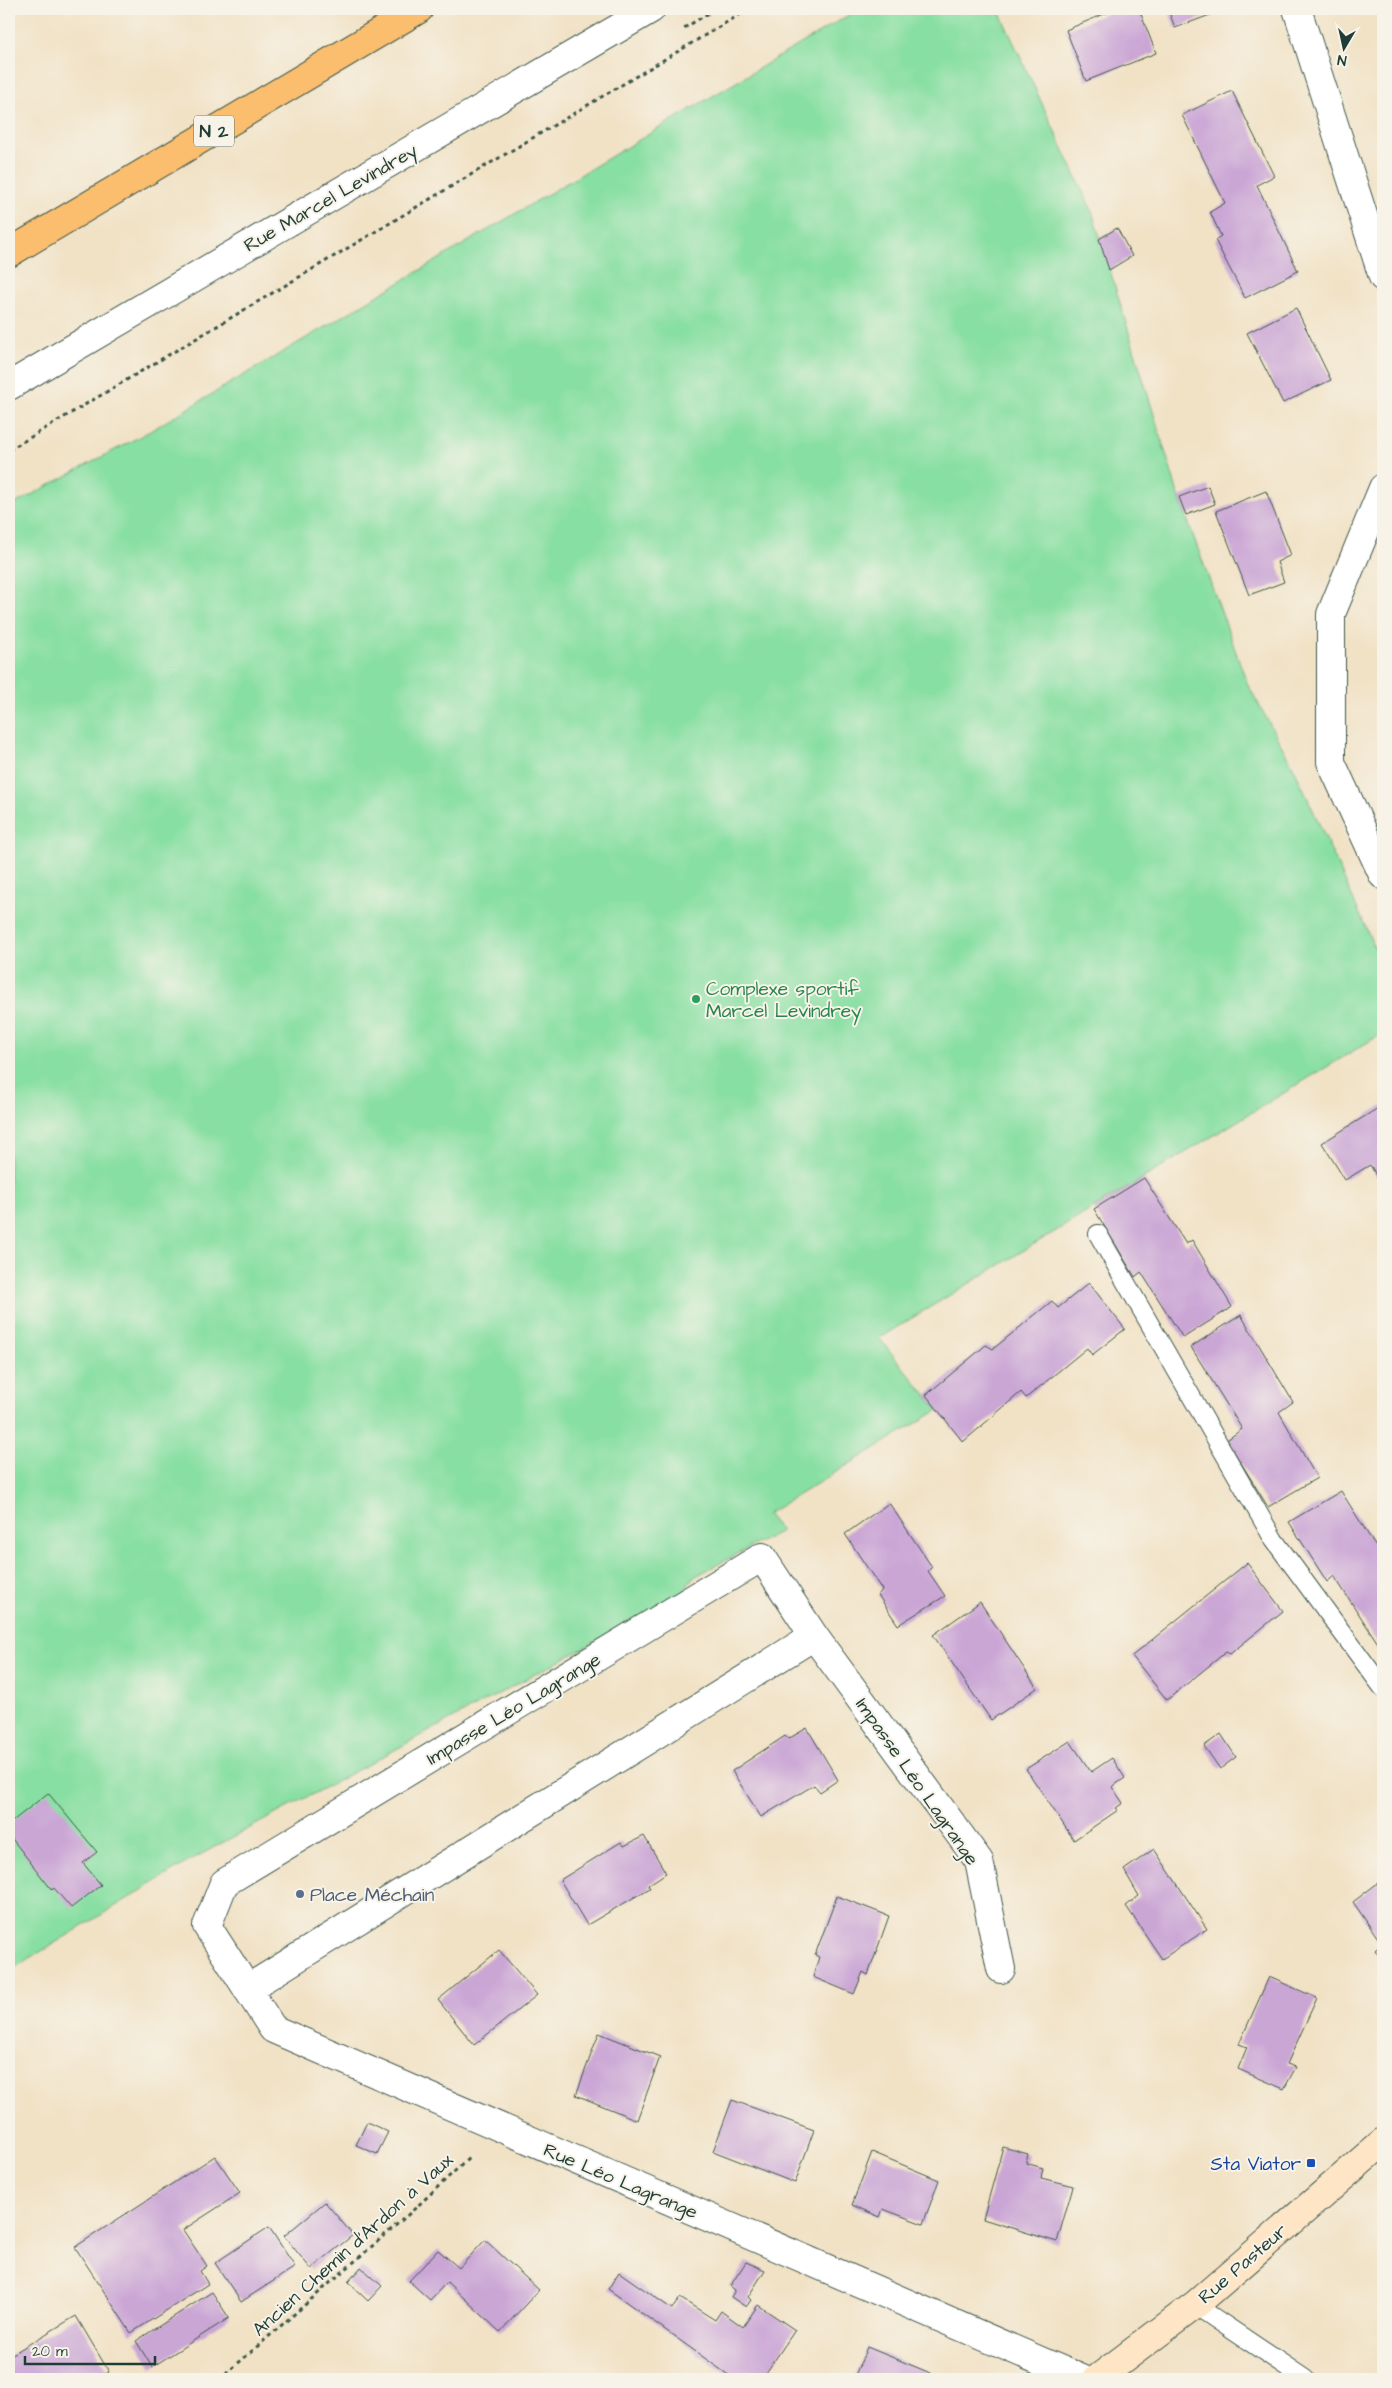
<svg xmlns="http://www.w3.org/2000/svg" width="1392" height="2388" viewBox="0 0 1392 2388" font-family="'Architects Daughter',sans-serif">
<rect width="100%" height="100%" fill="#f7f3e8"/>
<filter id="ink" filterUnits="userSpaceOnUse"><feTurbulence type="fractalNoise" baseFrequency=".02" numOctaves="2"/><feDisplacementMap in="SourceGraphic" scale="10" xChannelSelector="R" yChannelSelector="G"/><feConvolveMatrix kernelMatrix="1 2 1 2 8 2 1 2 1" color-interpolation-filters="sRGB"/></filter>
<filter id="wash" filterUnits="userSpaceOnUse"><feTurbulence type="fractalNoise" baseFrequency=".0096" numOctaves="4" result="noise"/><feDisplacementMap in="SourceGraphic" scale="20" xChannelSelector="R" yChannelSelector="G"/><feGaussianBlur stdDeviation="1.12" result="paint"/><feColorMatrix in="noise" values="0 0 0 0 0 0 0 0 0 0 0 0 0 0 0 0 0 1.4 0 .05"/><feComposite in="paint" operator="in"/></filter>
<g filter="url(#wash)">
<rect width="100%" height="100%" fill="#f1e2c6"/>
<path fill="#88dfa3" stroke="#548e6c" d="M 859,9 L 998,9 L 1092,211 L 1179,497 L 1248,685 L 1295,770 L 1383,966 L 1383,1033 L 879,1338 L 938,1410 L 767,1514 L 781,1531 L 692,1578 L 682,1595 L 196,1857 L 9,1971 L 9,507 L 150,431 Z"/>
<g id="blocks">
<g fill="#caa6d5">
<path d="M 1116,9 L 1139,9 L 1156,53 L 1086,81 L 1066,30 Z"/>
<path d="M 1168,9 L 1226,9 L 1175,28 Z"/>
<path d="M 1232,91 L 1274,176 L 1257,185 L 1298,271 L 1245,298 L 1215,240 L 1221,236 L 1210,212 L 1225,203 L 1182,115 Z"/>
<path d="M 1117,228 L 1132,256 L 1109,270 L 1099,239 Z"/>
<path d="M 1296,308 L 1331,380 L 1283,403 L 1247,333 Z"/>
<path d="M 1208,486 L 1215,504 L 1186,515 L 1179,497 Z"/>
<path d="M 1266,491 L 1291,555 L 1277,562 L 1284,582 L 1249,595 L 1216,511 Z"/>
<path d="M 1383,1105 L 1383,1186 L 1370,1165 L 1345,1180 L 1322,1143 Z"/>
<path d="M 1144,1178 L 1186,1244 L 1192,1240 L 1232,1307 L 1183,1338 L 1141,1272 L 1135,1277 L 1094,1209 Z"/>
<path d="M 1089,1283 L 1125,1329 L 1092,1355 L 1087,1348 L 1026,1398 L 1021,1392 L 963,1442 L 926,1395 L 986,1345 L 993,1349 L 1052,1301 L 1058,1308 Z"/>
<path d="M 1241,1315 L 1293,1402 L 1279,1412 L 1317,1478 L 1268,1507 L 1227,1440 L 1242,1429 L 1191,1347 Z"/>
<path d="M 1341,1491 L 1376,1547 L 1383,1543 L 1383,1651 L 1334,1576 L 1327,1582 L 1289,1522 Z"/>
<path d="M 889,1503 L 932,1567 L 928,1571 L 945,1596 L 898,1625 L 878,1595 L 882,1590 L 845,1534 Z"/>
<path d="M 1247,1563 L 1283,1611 L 1230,1654 L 1226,1652 L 1167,1700 L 1132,1656 Z"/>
<path d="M 980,1602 L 1037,1688 L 991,1720 L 933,1635 Z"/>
<path d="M 807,1728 L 838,1780 L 820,1792 L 814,1785 L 761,1817 L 732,1771 L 785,1736 L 788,1739 Z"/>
<path d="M 1221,1734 L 1236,1757 L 1220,1769 L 1204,1746 Z"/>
<path d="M 1070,1741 L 1091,1772 L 1112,1758 L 1125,1778 L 1112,1787 L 1123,1803 L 1116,1808 L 1118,1810 L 1074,1840 L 1026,1769 Z"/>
<path d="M 48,1793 L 97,1852 L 83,1863 L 101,1885 L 71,1908 L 54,1888 L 52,1890 L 9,1835 L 9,1824 Z"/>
<path d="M 644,1836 L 666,1873 L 648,1885 L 650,1888 L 587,1925 L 560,1880 L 621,1842 L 624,1846 Z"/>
<path d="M 1154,1849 L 1207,1929 L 1162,1959 L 1126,1906 L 1139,1896 L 1124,1870 Z"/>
<path d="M 1383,1879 L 1383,1962 L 1375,1950 L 1382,1944 L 1353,1902 Z"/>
<path d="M 837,1896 L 889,1916 L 868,1975 L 863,1972 L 854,1994 L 813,1977 L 819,1957 L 815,1955 Z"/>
<path d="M 499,1950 L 537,1995 L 474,2045 L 438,2000 Z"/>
<path d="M 1269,1977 L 1317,1998 L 1287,2064 L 1296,2067 L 1284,2089 L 1238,2069 L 1247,2047 L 1239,2044 Z"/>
<path d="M 599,2033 L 660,2057 L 637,2120 L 576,2095 Z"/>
<path d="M 732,2100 L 814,2130 L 795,2183 L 713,2151 Z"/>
<path d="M 367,2122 L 388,2132 L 377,2154 L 356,2145 Z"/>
<path d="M 1003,2147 L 1028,2154 L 1026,2163 L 1043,2168 L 1041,2178 L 1073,2186 L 1057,2242 L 983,2219 Z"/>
<path d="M 872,2152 L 939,2180 L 923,2224 L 883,2209 L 880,2217 L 852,2205 Z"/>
<path d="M 215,2156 L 240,2193 L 183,2230 L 207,2266 L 200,2271 L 208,2284 L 131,2333 L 75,2247 Z"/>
<path d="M 325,2202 L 353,2235 L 311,2269 L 284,2236 Z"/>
<path d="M 269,2227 L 295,2267 L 241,2302 L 215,2263 Z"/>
<path d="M 485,2240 L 539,2290 L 500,2332 L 447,2282 L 430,2300 L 409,2281 L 438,2250 L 459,2268 Z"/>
<path d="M 746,2262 L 765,2270 L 748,2297 L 751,2300 L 746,2307 L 731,2297 L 735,2290 L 730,2286 Z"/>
<path d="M 361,2267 L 382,2286 L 368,2301 L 348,2282 Z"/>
<path d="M 619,2272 L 672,2309 L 680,2298 L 715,2320 L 721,2311 L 743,2327 L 758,2305 L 795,2330 L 762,2379 L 734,2379 L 608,2289 Z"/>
<path d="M 212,2292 L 229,2318 L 152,2367 L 136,2341 Z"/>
<path d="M 76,2316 L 109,2372 L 97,2379 L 9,2379 L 9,2356 Z"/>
<path d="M 867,2347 L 933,2374 L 931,2379 L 854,2379 Z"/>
</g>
</g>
</g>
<g filter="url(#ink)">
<use href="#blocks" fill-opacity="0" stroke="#3e564a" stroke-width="1"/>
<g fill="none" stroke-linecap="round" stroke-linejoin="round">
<defs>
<g id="service">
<path d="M 1098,1234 L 1274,1540 L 1383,1688"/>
<path d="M 1195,2305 L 1305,2379"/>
</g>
<g id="minor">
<path d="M 1297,9 L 1383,277"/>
<path d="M 1383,488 L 1331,614 L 1331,762 L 1383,875"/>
<path d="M 814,1636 L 979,1861 L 1001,1969"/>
<path d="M 247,1989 L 814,1636 L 762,1557 L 224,1883 L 207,1926 L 273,2029 L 1082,2379"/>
</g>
<path id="tertiary" d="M 9,386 L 651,9"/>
<path id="secondary" d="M 1097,2379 L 1195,2305 L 1383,2142"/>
<path id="primary" d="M 9,253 L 419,9"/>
</defs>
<use href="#service" stroke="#3e564a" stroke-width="20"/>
<use href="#minor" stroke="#3e564a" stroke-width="30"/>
<use href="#tertiary" stroke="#3e564a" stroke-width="30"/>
<use href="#secondary" stroke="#3e564a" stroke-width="30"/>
<use href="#primary" stroke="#3e564a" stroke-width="30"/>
<g stroke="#3e564a" stroke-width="3" stroke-dasharray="4 4" stroke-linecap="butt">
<path d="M 684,28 L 716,9"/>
<path d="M 9,450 L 749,9"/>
<path d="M 220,2379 L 410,2213 L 471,2156"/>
</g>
<use href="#service" stroke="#fff" stroke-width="18"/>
<use href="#minor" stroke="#fff" stroke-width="28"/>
<use href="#tertiary" stroke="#fff" stroke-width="28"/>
<use href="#secondary" stroke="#fde5c5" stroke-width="28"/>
<use href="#primary" stroke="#fbbe6e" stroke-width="28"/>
</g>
</g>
<circle fill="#2e9e5b" stroke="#f7f3e8" stroke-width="2" cx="696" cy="999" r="5"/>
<circle fill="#5c6f8a" stroke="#f7f3e8" stroke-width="2" cx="300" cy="1894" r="5"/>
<rect fill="#1a4fb4" stroke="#f7f3e8" stroke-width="2" x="1306" y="2158" width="10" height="10" rx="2.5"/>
<g text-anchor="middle" stroke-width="4" stroke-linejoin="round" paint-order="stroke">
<rect fill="#f7f3e8" stroke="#60746a" stroke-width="1" x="194" y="115.5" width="40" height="31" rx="4"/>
<g font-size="18" font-weight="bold" fill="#1f3d34">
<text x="214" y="137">N 2</text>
</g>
<g font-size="19" fill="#1f3d34" stroke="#f7f3e8">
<text transform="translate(330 197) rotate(-30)" y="7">Rue Marcel Levindrey</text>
<text transform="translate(513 1708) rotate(-31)" y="7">Impasse Léo Lagrange</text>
<text transform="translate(918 1781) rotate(55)" y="7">Impasse Léo Lagrange</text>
<text transform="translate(621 2180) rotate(23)" y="7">Rue Léo Lagrange</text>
<text transform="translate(352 2244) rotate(-42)" y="7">Ancien Chemin d'Ardon à Vaux</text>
<text transform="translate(1242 2263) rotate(-41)" y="7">Rue Pasteur</text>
</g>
<g font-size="19" fill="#27864d" stroke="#f7f3e8" text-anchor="start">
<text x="706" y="995">Complexe sportif<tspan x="706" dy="22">Marcel Levindrey</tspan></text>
</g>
<g font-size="19" fill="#4e5e75" stroke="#f7f3e8" text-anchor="start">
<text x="310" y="1901">Place Méchain</text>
</g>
<g font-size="19" fill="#164399" stroke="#f7f3e8" text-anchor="end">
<text x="1301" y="2170">Sta Viator</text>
</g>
</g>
<rect width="1392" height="2388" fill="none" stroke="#f7f3e8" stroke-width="30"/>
<g transform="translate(1344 48) rotate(189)" stroke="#f7f3e8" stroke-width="4" paint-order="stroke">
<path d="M0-4L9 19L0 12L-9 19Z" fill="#1f3d34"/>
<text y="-8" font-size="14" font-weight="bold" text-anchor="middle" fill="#1f3d34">N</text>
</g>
<path d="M25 2356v8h130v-8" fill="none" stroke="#1f3d34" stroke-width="2.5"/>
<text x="32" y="2356" font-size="15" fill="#1f3d34" stroke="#f7f3e8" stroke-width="4" paint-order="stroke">20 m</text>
</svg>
